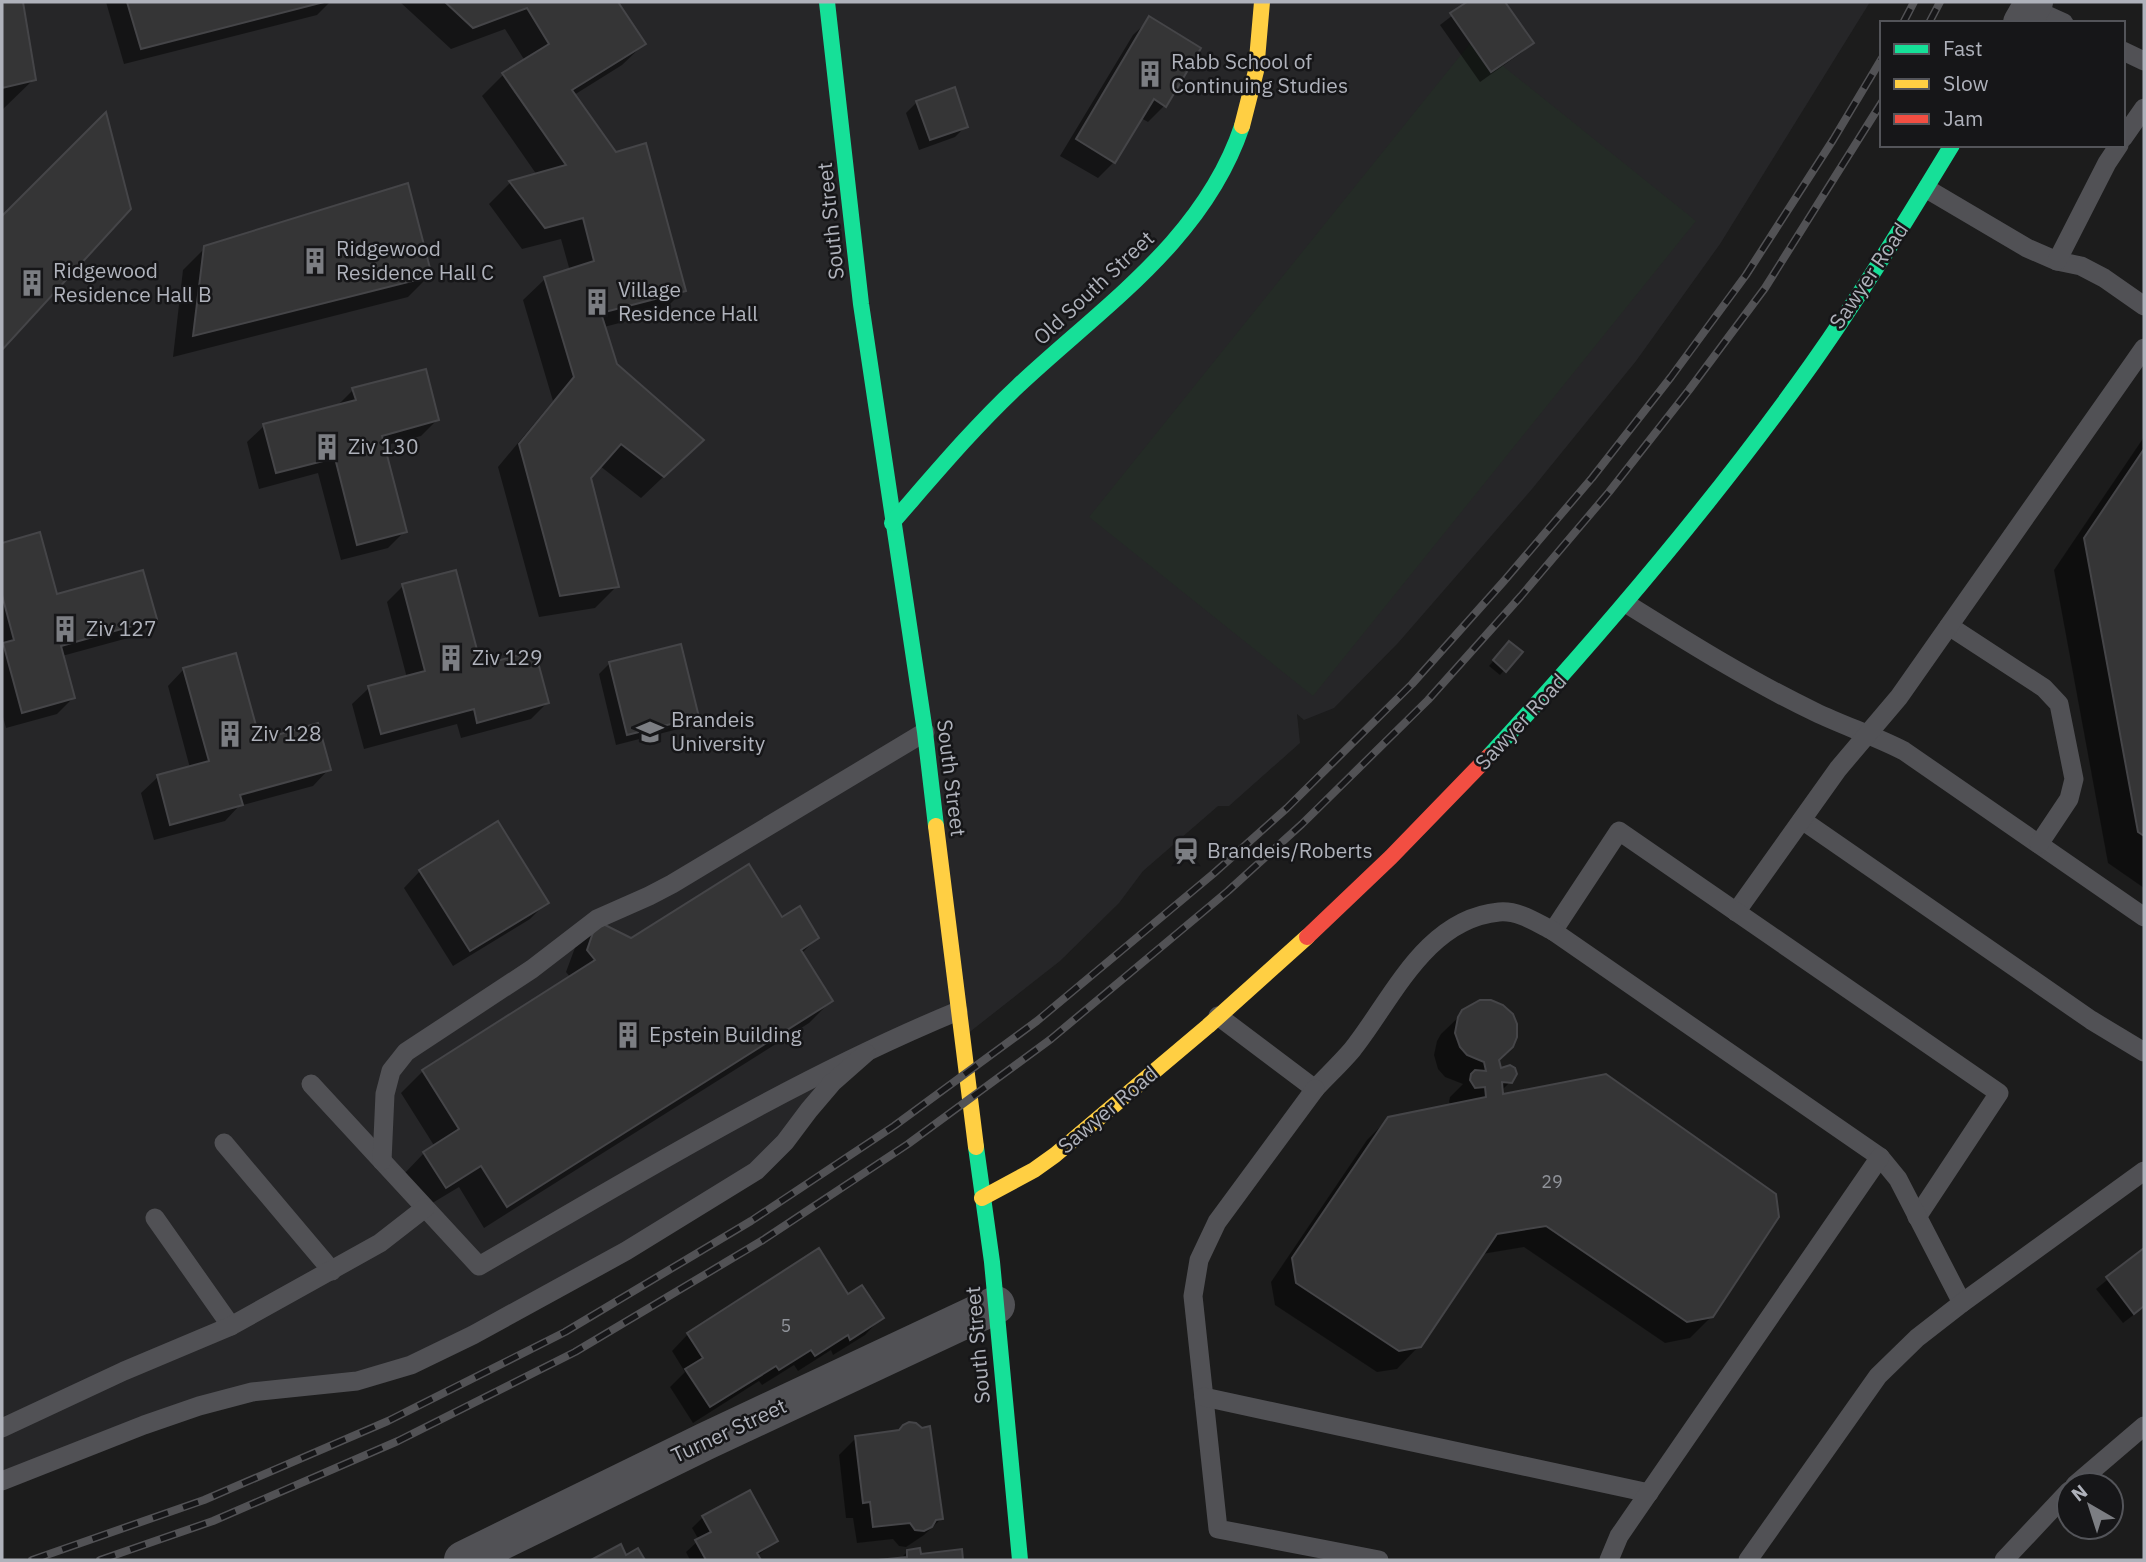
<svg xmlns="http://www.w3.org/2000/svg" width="2146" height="1562" viewBox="0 0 2146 1562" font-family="'IBM Plex Sans',sans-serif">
<rect width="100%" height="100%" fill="#1c1c1c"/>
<path fill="#262628" d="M 2,2 L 1870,2 L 1720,244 L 1636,361 L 1532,489 L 1398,643 L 1334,708 L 1304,720 L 1297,714 L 1300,743 L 1229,806 L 1218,806 L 1143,871 L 1119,903 L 1060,961 L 962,1038 L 958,1011 L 866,1053 L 756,1171 L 411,1365 L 252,1392 L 2,1481 Z"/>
<path fill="#242b26" d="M 1472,41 L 1696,221 L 1313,696 L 1089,517 Z"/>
<g fill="#0007">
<path d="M 2,2 L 21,2 L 34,79 L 2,110 Z"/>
<path d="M 106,2 L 330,2 L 317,15 L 124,64 Z"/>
<path d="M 400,2 L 616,2 L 644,44 L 622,65 L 574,95 L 684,290 L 662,312 L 604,327 L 616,365 L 680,461 L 641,498 L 600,466 L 589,478 L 617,586 L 595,608 L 539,617 L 498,467 L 553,401 L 523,300 L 545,279 L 570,271 L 561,239 L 522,249 L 489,204 L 510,183 L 537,175 L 482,96 L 503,75 L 525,61 L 505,29 L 451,49 Z"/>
<path d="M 1470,2 L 1503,2 L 1531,43 L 1521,53 L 1480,82 L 1440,25 Z"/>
<path d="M 1150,19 L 1164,106 L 1148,122 L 1141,118 L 1114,162 L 1098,178 L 1060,156 L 1133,35 Z"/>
<path d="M 917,102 L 966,126 L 955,137 L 919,150 L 906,113 Z"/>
<path d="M 105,116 L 129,208 L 2,347 L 2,219 Z"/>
<path d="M 205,248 L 430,275 L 408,297 L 173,357 L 183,270 Z"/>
<path d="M 353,390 L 437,420 L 421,436 L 383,446 L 405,531 L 388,548 L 341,560 L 318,473 L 259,489 L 247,442 L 264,426 L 337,406 Z"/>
<path d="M 2144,437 L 2144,888 L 2108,863 L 2054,570 Z"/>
<path d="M 38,535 L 55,596 L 155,619 L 139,635 L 62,656 L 73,698 L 57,714 L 6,728 L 2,713 L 2,545 Z"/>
<path d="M 403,586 L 480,667 L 547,703 L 531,719 L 461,738 L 457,724 L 364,749 L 352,704 L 369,688 L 407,678 L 387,602 Z"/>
<path d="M 1505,648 L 1520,652 L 1500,675 L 1489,666 Z"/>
<path d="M 610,663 L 697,717 L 686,727 L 616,745 L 599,674 Z"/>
<path d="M 184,669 L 259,742 L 329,769 L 313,786 L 239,806 L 225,821 L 154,840 L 141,793 L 158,777 L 190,768 L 168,686 Z"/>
<path d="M 420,871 L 546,903 L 530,919 L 453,966 L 404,888 Z"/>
<path d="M 782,920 L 817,938 L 801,954 L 831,1001 L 809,1023 L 484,1228 L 459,1187 L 424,1208 L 403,1175 L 424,1153 L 435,1147 L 401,1093 L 423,1071 L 571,978 L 566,972 L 576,945 L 597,923 L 631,940 Z"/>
<path d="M 1464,1012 L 1497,1060 L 1499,1070 L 1510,1082 L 1501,1091 L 1502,1096 L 1712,1316 L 1690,1338 L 1665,1343 L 1524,1247 L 1482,1254 L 1419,1346 L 1397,1369 L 1377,1372 L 1275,1305 L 1271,1282 L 1367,1140 L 1389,1118 L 1451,1106 L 1449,1102 L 1450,1097 L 1463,1084 L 1445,1077 L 1438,1069 L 1434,1055 L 1437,1041 L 1441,1034 Z"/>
<path d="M 2144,1250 L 2144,1307 L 2123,1323 L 2096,1289 Z"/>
<path d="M 848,1296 L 881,1318 L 865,1335 L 833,1355 L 831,1350 L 798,1371 L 794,1365 L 762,1385 L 759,1381 L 693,1423 L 670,1387 L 685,1372 L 672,1351 L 688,1334 Z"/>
<path d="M 856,1438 L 941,1519 L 924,1535 L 906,1547 L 899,1546 L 893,1539 L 857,1543 L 853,1518 L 846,1518 L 839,1455 Z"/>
<path d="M 703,1517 L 776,1541 L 757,1556 L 759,1560 L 690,1560 L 686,1552 L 699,1540 L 692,1528 Z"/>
<path d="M 961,1551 L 962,1560 L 892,1560 L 900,1559 L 907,1552 L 919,1556 Z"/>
</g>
<g fill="#353536" stroke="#454548" stroke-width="2">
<path d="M 2,2 L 23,2 L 36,80 L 2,88 Z"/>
<path d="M 127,2 L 324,2 L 141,49 Z"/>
<path d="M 445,2 L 618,2 L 646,44 L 572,90 L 616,152 L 646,143 L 686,291 L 601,313 L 617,364 L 704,440 L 664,477 L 621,444 L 591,478 L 619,587 L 560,596 L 519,444 L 574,377 L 544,277 L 594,261 L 583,218 L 545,228 L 509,181 L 566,165 L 502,73 L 549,44 L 527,8 L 473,28 Z"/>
<path d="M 1467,2 L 1505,2 L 1534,43 L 1491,72 L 1450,13 Z"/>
<path d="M 1149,16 L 1201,48 L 1166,107 L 1154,99 L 1115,163 L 1076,139 Z"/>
<path d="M 955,87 L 968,127 L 930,140 L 916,101 Z"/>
<path d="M 106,112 L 131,209 L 2,350 L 2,216 Z"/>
<path d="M 408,183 L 432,276 L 193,336 L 204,246 Z"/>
<path d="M 426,369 L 439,420 L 382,436 L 407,532 L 357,545 L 335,458 L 276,473 L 263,424 L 356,400 L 352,388 Z"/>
<path d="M 2144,449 L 2144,836 L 2138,832 L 2084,538 Z"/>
<path d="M 40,532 L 57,594 L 143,570 L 157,619 L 61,646 L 75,698 L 22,713 L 3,643 L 14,640 L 2,595 L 2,543 Z"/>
<path d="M 456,570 L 481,665 L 535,651 L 549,703 L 477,723 L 474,709 L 381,734 L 368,686 L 425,671 L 402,584 Z"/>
<path d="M 1509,641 L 1523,652 L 1506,672 L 1493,660 Z"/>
<path d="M 681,644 L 699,717 L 627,735 L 609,662 Z"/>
<path d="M 236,653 L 260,740 L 318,723 L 331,770 L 240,795 L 243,805 L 170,825 L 157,775 L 209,761 L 183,668 Z"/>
<path d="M 498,821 L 549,903 L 470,951 L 419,870 Z"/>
<path d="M 749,864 L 782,917 L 800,906 L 819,938 L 801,950 L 833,1001 L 507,1207 L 481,1166 L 446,1188 L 423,1152 L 459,1129 L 422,1070 L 595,960 L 587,950 L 597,921 L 631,938 Z"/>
<path d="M 1480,1000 L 1491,1000 L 1503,1005 L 1513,1014 L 1517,1024 L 1517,1037 L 1513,1047 L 1499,1060 L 1501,1068 L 1510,1065 L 1515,1068 L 1517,1074 L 1512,1083 L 1502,1082 L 1503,1094 L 1606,1074 L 1776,1194 L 1779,1217 L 1713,1317 L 1687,1322 L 1546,1226 L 1497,1234 L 1421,1347 L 1399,1351 L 1296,1283 L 1292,1258 L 1388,1117 L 1486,1097 L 1485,1087 L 1475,1088 L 1470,1080 L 1471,1074 L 1475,1070 L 1486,1071 L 1484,1062 L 1467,1055 L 1460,1047 L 1455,1033 L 1458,1017 L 1462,1010 Z"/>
<path d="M 819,1248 L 848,1294 L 862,1285 L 884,1318 L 850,1340 L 848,1335 L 815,1356 L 811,1350 L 779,1370 L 776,1366 L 710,1407 L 685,1369 L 703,1358 L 687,1333 Z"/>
<path d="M 2144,1248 L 2144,1306 L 2134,1314 L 2106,1277 Z"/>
<path d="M 909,1422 L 916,1423 L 922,1428 L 930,1426 L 943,1519 L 936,1520 L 932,1527 L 924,1531 L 915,1530 L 910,1523 L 873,1527 L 870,1502 L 863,1503 L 855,1436 L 899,1430 L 903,1425 Z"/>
<path d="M 750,1490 L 778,1541 L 757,1553 L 761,1560 L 706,1560 L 695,1540 L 711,1532 L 702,1516 Z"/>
<path d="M 621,1544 L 626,1555 L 638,1548 L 645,1560 L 591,1560 Z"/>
<path d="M 920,1548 L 921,1554 L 962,1549 L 963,1560 L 878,1560 L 907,1557 L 907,1550 Z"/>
</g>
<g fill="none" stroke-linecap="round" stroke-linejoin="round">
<g stroke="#515155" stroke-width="19">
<path d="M 2031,8 L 2064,23"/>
<path d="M 2123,51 L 2144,61"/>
<path d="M 2123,138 L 2144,108"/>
<path d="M 1927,189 L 2027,248 L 2057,261 L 2081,266 L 2104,278 L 2144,306"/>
<path d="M 2057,261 L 2107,163 L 2119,145"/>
<path d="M 1627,604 C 1688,642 1750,681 1815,712 C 1844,726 1875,736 1904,751 L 2144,917"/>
<path d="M 1949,626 L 2044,688 L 2059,704 L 2074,779 L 2069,799 L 2039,844"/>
<path d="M 1802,820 L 2091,1020 L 2144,1052"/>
<path d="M 1736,912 L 1838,769 L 1899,697 L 2144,348"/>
<path d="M 1553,931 L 1619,831 L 1999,1093 L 1917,1217"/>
<path d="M 1218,1016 L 1315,1089 C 1327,1076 1340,1064 1352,1050 C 1392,1000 1425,919 1499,912 C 1518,910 1537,923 1553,931 L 1880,1157 L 1898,1179 L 1962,1303"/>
<path d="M 311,1084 L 479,1266 C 635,1176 791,1080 958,1011"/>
<path d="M 1315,1089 L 1217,1222 L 1199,1260 L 1193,1296 L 1218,1529 L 1379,1560"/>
<path d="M 224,1143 L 332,1271"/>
<path d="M 382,1161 L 385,1094 L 391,1071 L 406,1052 L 532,969 L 597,919 L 649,896 L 672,884 L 925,732"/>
<path d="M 155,1218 L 231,1326"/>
<path d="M 1204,1397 L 1649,1493"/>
<path d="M 2,1428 L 124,1371 L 231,1326 L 380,1243 L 425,1208"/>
<path d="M 2,1481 L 144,1425 L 199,1406 L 252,1392 L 357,1381 L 411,1365 L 473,1335 L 626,1251 L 756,1171 L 785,1142 L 809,1110 L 832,1083 L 866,1053"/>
<path d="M 2075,1485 L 2144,1426"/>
<path d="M 1609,1560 L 1619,1536 L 1880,1157"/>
<path d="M 1748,1560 L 1878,1376 L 1917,1338 L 1962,1303 L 2144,1171"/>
<path d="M 2004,1560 L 2069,1491"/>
</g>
<g stroke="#515155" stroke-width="38">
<path d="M 2022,23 L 2034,2"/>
<path d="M 463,1560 L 706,1441 L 996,1305"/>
</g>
<g stroke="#16e098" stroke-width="16">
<path d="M 827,2 L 861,304 L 925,732 L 936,826"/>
<path d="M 892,523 C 933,476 973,428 1018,386 C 1102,307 1204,240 1242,126"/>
<path d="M 1489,756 C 1604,631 1714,502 1812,364 C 1862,293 1907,219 1952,145"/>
<path d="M 976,1147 L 992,1262 L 1020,1560"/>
</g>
<g stroke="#ffcf43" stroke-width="16">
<path d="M 1242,126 L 1256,71 L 1262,2"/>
<path d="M 936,826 L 976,1147"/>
<path d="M 982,1198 L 1034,1170 L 1055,1155 L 1208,1026 L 1307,937"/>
</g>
<path stroke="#f24e42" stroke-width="16" d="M 1307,937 L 1391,857 L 1489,756"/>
<defs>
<g id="rail">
<path d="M 1903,23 L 1914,2"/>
<path d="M 1929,23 L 1940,2"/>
<path d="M 32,1560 L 204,1500 L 388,1421 L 565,1332 L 751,1221 L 894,1126 L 1037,1021 L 1213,874 L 1287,808 L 1412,684 L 1504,581 L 1592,478 L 1671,377 L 1746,275 L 1833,140 L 1882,58"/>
<path d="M 100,1560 L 213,1521 L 398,1441 L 575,1352 L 763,1240 L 908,1144 L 1051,1039 L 1228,891 L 1302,824 L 1428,700 L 1521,596 L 1609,492 L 1689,390 L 1765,288 L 1882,102"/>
</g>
</defs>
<use href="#rail" stroke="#525255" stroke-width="8"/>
<use href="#rail" stroke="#161618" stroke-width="5" stroke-dasharray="16" stroke-linecap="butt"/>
</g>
<defs>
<symbol id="building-bare" viewBox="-9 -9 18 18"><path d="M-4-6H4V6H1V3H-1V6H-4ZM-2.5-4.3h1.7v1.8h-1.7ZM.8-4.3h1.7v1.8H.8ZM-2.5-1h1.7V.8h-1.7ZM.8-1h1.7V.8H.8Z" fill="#7c7e83" stroke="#161618" stroke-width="2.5" paint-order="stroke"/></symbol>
<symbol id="university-bare" viewBox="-9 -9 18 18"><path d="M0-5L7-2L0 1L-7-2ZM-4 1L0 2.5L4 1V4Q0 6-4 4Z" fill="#7c7e83" stroke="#161618" stroke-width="2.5" paint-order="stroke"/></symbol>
<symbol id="station-bare" viewBox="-9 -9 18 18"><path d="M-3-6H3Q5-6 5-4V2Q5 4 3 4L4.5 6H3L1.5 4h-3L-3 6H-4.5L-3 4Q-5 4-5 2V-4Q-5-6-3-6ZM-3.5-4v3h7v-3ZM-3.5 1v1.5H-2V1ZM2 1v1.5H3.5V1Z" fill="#7c7e83" stroke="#161618" stroke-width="2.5" paint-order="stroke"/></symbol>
</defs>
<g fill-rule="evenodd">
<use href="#building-bare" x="1131" y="55" width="38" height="38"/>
<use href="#building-bare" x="296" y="242" width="38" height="38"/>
<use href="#building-bare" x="13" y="264" width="38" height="38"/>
<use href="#building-bare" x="578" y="283" width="38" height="38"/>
<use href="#building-bare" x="308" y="428" width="38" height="38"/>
<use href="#building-bare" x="46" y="610" width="38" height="38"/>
<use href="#building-bare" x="432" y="639" width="38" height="38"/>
<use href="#university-bare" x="631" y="713" width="38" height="38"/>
<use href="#building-bare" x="211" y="715" width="38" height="38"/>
<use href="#station-bare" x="1167" y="832" width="38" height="38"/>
<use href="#building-bare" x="609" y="1016" width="38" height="38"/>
</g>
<g text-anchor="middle" stroke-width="5" stroke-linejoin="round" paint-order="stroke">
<g font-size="18" fill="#90939a">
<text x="1552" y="1188">29</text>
<text x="786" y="1332">5</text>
</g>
<g font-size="21" fill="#afb2bb" stroke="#161618" text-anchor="start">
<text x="1171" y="69">Rabb School of<tspan x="1171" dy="24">Continuing Studies</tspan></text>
<text x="336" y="256">Ridgewood<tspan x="336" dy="24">Residence Hall C</tspan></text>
<text x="53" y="278">Ridgewood<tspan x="53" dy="24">Residence Hall B</tspan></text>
<text x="618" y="297">Village<tspan x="618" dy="24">Residence Hall</tspan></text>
<text x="348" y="454">Ziv 130</text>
<text x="86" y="636">Ziv 127</text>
<text x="472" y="665">Ziv 129</text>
<text x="671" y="727">Brandeis<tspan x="671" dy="24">University</tspan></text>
<text x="251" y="741">Ziv 128</text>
<text x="1207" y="858">Brandeis/Roberts</text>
<text x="649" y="1042">Epstein Building</text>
</g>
<g font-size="21" fill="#afb2bb" stroke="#161618">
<text transform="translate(831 221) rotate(-96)" y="7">South Street</text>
<text transform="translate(1869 276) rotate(-56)" y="7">Sawyer Road</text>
<text transform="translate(1094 288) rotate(-43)" y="7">Old South Street</text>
<text transform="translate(1521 722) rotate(-47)" y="7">Sawyer Road</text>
<text transform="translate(951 778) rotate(83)" y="7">South Street</text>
<text transform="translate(1108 1110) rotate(-40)" y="7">Sawyer Road</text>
<text transform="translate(978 1345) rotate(-95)" y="7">South Street</text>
<text transform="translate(729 1431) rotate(-25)" y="7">Turner Street</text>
</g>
</g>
<rect width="2146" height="1562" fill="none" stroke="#afb2bb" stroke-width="7"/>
<rect x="1880" y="21" width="245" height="126" fill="#161618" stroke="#535459" stroke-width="2"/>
<rect x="1894" y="44" width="35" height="10" fill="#16e098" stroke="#535459" stroke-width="2"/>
<text x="1943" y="56" font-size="21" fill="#afb2bb">Fast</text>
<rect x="1894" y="79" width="35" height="10" fill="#ffcf43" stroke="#535459" stroke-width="2"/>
<text x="1943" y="91" font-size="21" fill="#afb2bb">Slow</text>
<rect x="1894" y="114" width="35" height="10" fill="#f24e42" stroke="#535459" stroke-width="2"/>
<text x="1943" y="126" font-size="21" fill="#afb2bb">Jam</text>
<g transform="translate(2090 1506) rotate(321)"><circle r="33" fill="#161618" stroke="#535459" stroke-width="2"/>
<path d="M0-5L12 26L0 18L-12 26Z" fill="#7c7e83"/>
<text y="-10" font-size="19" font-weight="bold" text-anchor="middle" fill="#afb2bb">N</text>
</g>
</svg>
